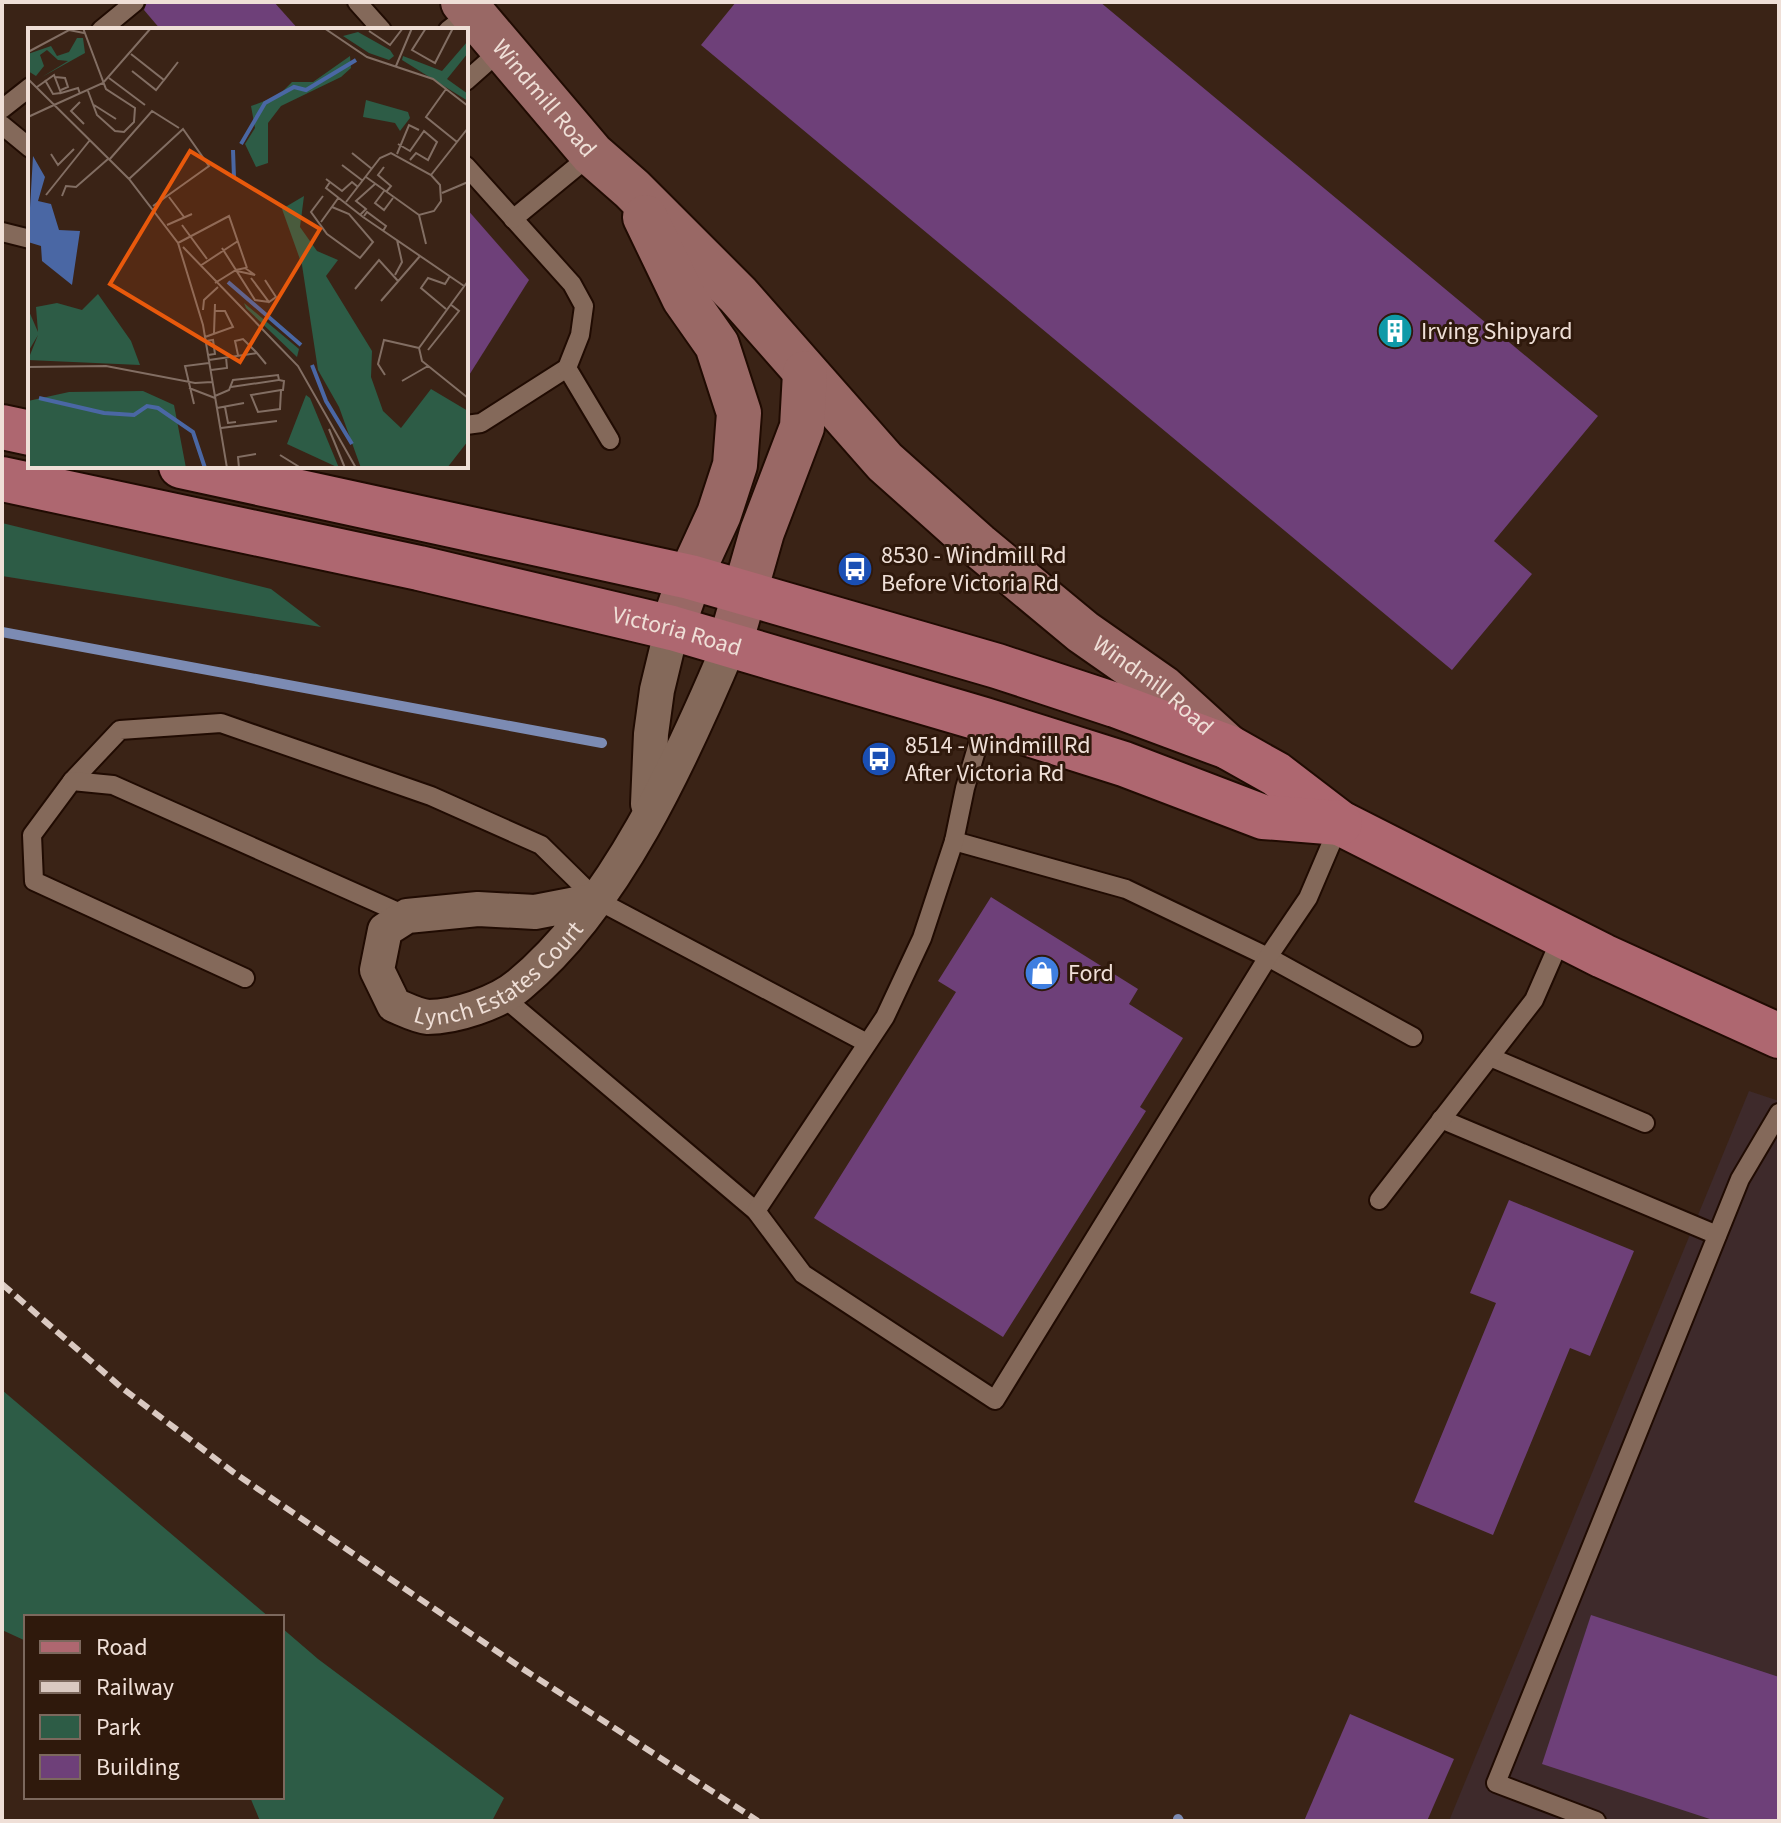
<svg xmlns="http://www.w3.org/2000/svg" width="1781" height="1823" viewBox="0 0 1781 1823" font-family="'Source Sans 3',sans-serif">
<rect width="100%" height="100%" fill="#3a2316"/>
<path fill="#3e2a2b" d="M 1749,1091 L 1779,1101 L 1779,1821 L 1449,1821 Z"/>
<g fill="#2d5c46">
<path d="M 2,523 L 271,589 L 321,627 L 2,576 Z"/>
<path d="M 2,1390 L 269,1617 L 26,1617 L 26,1641 L 2,1630 Z"/>
<path d="M 282,1628 L 318,1659 L 504,1798 L 492,1821 L 260,1821 L 250,1797 L 282,1797 Z"/>
</g>
<g fill="none" stroke-linecap="round" stroke-linejoin="round">
<g stroke="#7c8bb3" stroke-width="10">
<path d="M 2,632 L 602,743"/>
<path d="M 1178,1819 L 1179,1821"/>
</g>
</g>
<g fill="#6e4079">
<path d="M 147,2 L 274,2 L 299,30 L 161,30 L 144,10 Z"/>
<path d="M 736,2 L 1100,2 L 1598,416 L 1494,541 L 1532,574 L 1452,670 L 701,45 Z"/>
<path d="M 466,208 L 529,280 L 466,380 Z"/>
<path d="M 991,897 L 1138,989 L 1129,1004 L 1183,1038 L 1140,1107 L 1146,1111 L 1003,1337 L 814,1218 L 956,992 L 938,981 Z"/>
<path d="M 1509,1200 L 1634,1251 L 1590,1356 L 1570,1348 L 1493,1535 L 1414,1502 L 1496,1303 L 1470,1293 Z"/>
<path d="M 1591,1615 L 1779,1677 L 1779,1821 L 1716,1821 L 1542,1764 Z"/>
<path d="M 1350,1714 L 1454,1759 L 1427,1821 L 1304,1821 Z"/>
</g>
<g fill="none" stroke-linecap="round" stroke-linejoin="round">
<defs>
<g id="lane">
<path d="M 357,2 L 382,30"/>
<path d="M 101,30 L 135,2"/>
<path d="M 448,30 L 471,12"/>
<path d="M 466,81 L 502,49"/>
<path d="M 2,109 L 30,87"/>
<path d="M 2,125 L 30,148"/>
<path d="M 466,166 L 572,284 L 584,306 L 580,335 L 567,368 L 481,423 L 466,425"/>
<path d="M 513,219 L 592,154"/>
<path d="M 2,232 L 30,239"/>
<path d="M 567,368 L 610,440"/>
<path d="M 72,781 L 120,730 L 221,723 L 431,796 L 541,845 L 597,900 L 867,1043"/>
<path d="M 954,841 L 1126,889 L 1268,957 L 1413,1037"/>
<path d="M 245,978 L 34,881 L 32,835 L 72,781 L 113,785 L 407,916"/>
<path d="M 501,995 L 756,1211 L 803,1274 L 995,1400 L 1268,957 L 1308,898 L 1340,823"/>
<path d="M 1490,1057 L 1645,1123"/>
<path d="M 1441,1119 L 1717,1235"/>
<path d="M 1379,1200 L 1534,1000 L 1562,936"/>
<path d="M 756,1211 L 885,1017 L 922,938 L 954,841 L 965,788 L 985,720"/>
<path d="M 1596,1821 L 1496,1783 L 1740,1179 L 1779,1113"/>
</g>
<g id="street">
<path d="M 648,804 L 651,734 L 657,690 L 672,628"/>
<path id="s1" d="M 597,900 L 535,912 L 478,909 L 407,916 L 385,930 L 377,970 L 394,1005 C 404,1009 417,1016 428,1017 C 455,1017 498,1003 519,985 C 615,906 682,758 730,644"/>
</g>
<g id="secondary">
<path id="s2" d="M 463,2 L 592,154 L 632,189 L 738,295 L 885,462 L 978,545 L 1083,632 L 1163,688 L 1228,747"/>
<path d="M 645,217 L 684,298 L 717,345 L 739,413 L 735,465 L 719,514 L 690,577 L 672,628"/>
<path d="M 730,644 L 762,532 L 802,427 L 805,373"/>
</g>
<g id="primary">
<path d="M 2,427 L 30,433"/>
<path d="M 181,466 L 690,577 L 997,666 L 1115,705 L 1228,747 L 1276,774 L 1340,823 L 1603,956 L 1779,1036"/>
<path id="s3" d="M 2,479 L 419,568 L 672,628 L 985,720 L 1124,764 L 1263,817 L 1340,823"/>
</g>
</defs>
<use href="#lane" stroke="#200b02" stroke-width="22"/>
<use href="#street" stroke="#200b02" stroke-width="38"/>
<use href="#secondary" stroke="#200b02" stroke-width="48"/>
<use href="#primary" stroke="#200b02" stroke-width="48"/>
<use href="#lane" stroke="#84695a" stroke-width="18"/>
<use href="#street" stroke="#84695a" stroke-width="34"/>
<use href="#secondary" stroke="#996865" stroke-width="44"/>
<use href="#primary" stroke="#ae6770" stroke-width="44"/>
<path stroke="#dac9c1" stroke-width="6" stroke-dasharray="12 6" stroke-linecap="butt" d="M 2,1284 L 122,1388 L 233,1472 L 520,1667 L 758,1821"/>
</g>
<defs>
<symbol id="building-disc" viewBox="-11 -11 22 22"><circle r="9.5" fill="#0f9aa8" stroke="#2f190c"/><path d="M-4-6H4V6H1V3H-1V6H-4ZM-2.5-4.3h1.7v1.8h-1.7ZM.8-4.3h1.7v1.8H.8ZM-2.5-1h1.7V.8h-1.7ZM.8-1h1.7V.8H.8Z" fill="#fff"/></symbol>
<symbol id="bus-disc" viewBox="-11 -11 22 22"><circle r="9.5" fill="#1a4fb4" stroke="#2f190c"/><path d="M-5-6H5V4H4V6H2V4H-2V6H-4V4H-5ZM-3.5-4V0h7V-4ZM-3.5 1.2v1.5H-2V1.2ZM2 1.2v1.5H3.5V1.2Z" fill="#fff"/></symbol>
<symbol id="shop-disc" viewBox="-11 -11 22 22"><circle r="9.5" fill="#3f7fe0" stroke="#2f190c"/><path d="M-5-2.5h2.3a2.7 3.5 0 0 1 5.4 0H5L5.5 6h-11ZM-1.5-2.5h3a1.5 2.3 0 0 0-3 0Z" fill="#fff"/></symbol>
</defs>
<g fill-rule="evenodd">
<use href="#building-disc" x="1375" y="311" width="40" height="40"/>
<use href="#bus-disc" x="835" y="549" width="40" height="40"/>
<use href="#bus-disc" x="859" y="739" width="40" height="40"/>
<use href="#shop-disc" x="1022" y="953" width="40" height="40"/>
</g>
<g text-anchor="middle" stroke-width="6" stroke-linejoin="round" paint-order="stroke">
<g font-size="24" fill="#efdfd7" stroke="#2f190c">
<text dy="8" stroke="none"><textPath href="#s2" startOffset="126">Windmill Road</textPath></text>
<text dy="8" stroke="none"><textPath href="#s3" startOffset="692">Victoria Road</textPath></text>
<text dy="8" stroke="none"><textPath href="#s2" startOffset="974">Windmill Road</textPath></text>
<text dy="8" stroke="none"><textPath href="#s1" startOffset="418">Lynch Estates Court</textPath></text>
</g>
<g font-size="24" fill="#efdfd7" stroke="#2f190c" text-anchor="start">
<text x="1421" y="339">Irving Shipyard</text>
<text x="881" y="563">8530 - Windmill Rd<tspan x="881" dy="28">Before Victoria Rd</tspan></text>
<text x="905" y="753">8514 - Windmill Rd<tspan x="905" dy="28">After Victoria Rd</tspan></text>
<text x="1068" y="981">Ford</text>
</g>
</g>
<g transform="translate(28 28)">
<rect width="440" height="440" fill="#3a2316"/>
<path d="M 330,4 L 362,22 L 366,28 L 361,32 L 341,25 L 315,8 ZM 49,10 L 55,10 L 57,25 L 14,49 L 40,33 L 30,32 L 19,22 L 12,27 L 16,38 L 8,48 L 0,43 L 0,26 L 23,18 L 29,28 L 41,24 ZM 439,14 L 440,25 L 419,51 L 440,66 L 440,73 L 374,32 L 375,28 L 414,43 ZM 322,28 L 323,40 L 313,49 L 253,78 L 240,95 L 240,135 L 228,139 L 217,116 L 227,100 L 223,78 L 250,68 L 264,54 L 285,54 ZM 338,72 L 380,84 L 382,90 L 372,103 L 367,95 L 335,89 ZM 276,168 L 272,199 L 289,223 L 310,232 L 298,248 L 344,323 L 343,349 L 355,383 L 373,400 L 403,361 L 440,383 L 440,413 L 419,440 L 333,440 L 311,379 L 290,342 L 274,237 L 254,181 ZM 70,266 L 103,313 L 112,337 L 0,332 L 10,307 L 0,324 L 0,281 L 10,304 L 8,279 L 29,275 L 54,282 ZM 216,275 L 271,321 L 269,329 L 218,280 ZM 115,363 L 146,377 L 158,440 L 0,440 L 0,373 L 41,364 ZM 278,367 L 282,370 L 311,440 L 259,416 Z" fill="#2d5c46"/>
<path d="M 5,128 L 17,149 L 10,173 L 23,176 L 31,202 L 52,203 L 44,257 L 14,233 L 13,218 L 0,214 Z" fill="#4a67a4"/>
<path fill="none" stroke="#4a67a4" stroke-width="4" d="M 213,116 L 237,75 L 266,59 L 278,62 L 328,32M 205,122 L 206,150M 200,254 L 273,317M 284,337 L 298,373 L 324,416M 11,370 L 76,385 L 106,387 L 119,378 L 130,380 L 165,404 L 177,440"/>
<path fill="none" stroke="#826e63" stroke-width="2" d="M 55,0 L 78,61 L 107,80 L 106,94 L 96,104 L 87,103 L 69,87 L 60,63M 296,0 L 339,29 L 405,51 L 440,78M 398,0 L 384,22 L 407,35 L 425,0M 341,3 L 362,17 L 375,0M 0,24 L 41,2 L 56,5M 103,26 L 136,52 L 150,34M 368,38 L 384,0M 104,43 L 128,62 L 136,52M 27,49 L 37,50 L 40,59 L 33,62M 81,50 L 117,77M 0,51 L 101,151 L 150,215 L 175,297 L 199,440M 17,52 L 25,66 L 33,65M 9,59 L 26,47 L 33,65 L 50,60 L 52,66M 418,61 L 398,89 L 429,114M 52,74 L 43,83 L 56,96M 26,77 L 75,55 L 123,0M 66,77 L 88,91M 0,89 L 26,77M 370,116 L 382,123 L 396,103 L 409,114 L 400,132 L 388,125 L 382,132M 324,125 L 344,141M 23,126 L 30,137 L 46,121M 369,126 L 381,97 L 391,102M 81,132 L 124,83 L 151,100M 314,137 L 335,153M 356,139 L 350,147 L 363,158 L 358,164M 403,147 L 440,100M 101,151 L 155,101 L 181,138 L 125,178M 298,151 L 314,163 L 324,154 L 330,159M 302,154 L 298,160 L 335,189 L 436,258M 356,163 L 347,175 L 356,182 L 365,170M 414,165 L 440,154M 18,167 L 62,112M 34,168 L 38,158 L 48,159 L 80,131M 295,168 L 283,184 L 299,206 L 332,230 L 345,214 L 321,186 L 304,179M 141,169 L 156,189M 318,174 L 352,130 L 363,125 L 403,147 L 412,157 L 413,173 L 406,183 L 391,187 L 338,149M 332,187 L 338,181 L 328,173 L 347,156M 391,187 L 398,216M 336,188 L 339,184 L 358,198 L 355,203M 293,194 L 311,169M 139,197 L 164,186M 154,197 L 179,231M 150,215 L 201,188 L 219,240M 155,219 L 270,338 L 328,440M 194,220 L 227,272 L 241,274M 172,238 L 210,213M 367,247 L 374,234 L 369,212M 223,250 L 241,274 L 248,269 L 237,252M 440,253 L 391,320 L 394,333 L 440,370M 187,255 L 208,242 L 217,240 L 227,247 L 209,243M 327,261 L 351,232 L 370,253M 353,273 L 392,228M 418,281 L 393,260 L 400,250 L 417,256 L 422,248M 175,282 L 176,272 L 190,259M 186,305 L 187,276M 177,309 L 205,299 L 197,283 L 187,283M 178,313 L 185,312 L 187,326 L 180,327M 400,322 L 431,283 L 422,276M 210,327 L 207,313 L 215,311 L 229,325M 181,332 L 229,325 L 238,336M 0,339 L 78,338 L 167,355 L 184,354M 183,342 L 199,340 L 198,329M 357,347 L 350,336 L 356,312 L 391,320M 251,352 L 256,353 L 255,362 L 253,362 L 223,367 L 230,384 L 252,381 L 253,362M 374,353 L 400,338M 161,360 L 187,370M 187,368 L 201,362 L 205,352 L 250,347 L 251,352 L 203,359M 166,376 L 157,338 L 181,335M 197,379 L 200,395 L 208,394M 189,380 L 216,375M 193,400 L 249,393M 301,401 L 317,440M 252,427 L 273,440M 211,440 L 210,429 L 228,426"/>
<path fill="#e8590c" fill-opacity="0.15" stroke="#e8590c" stroke-width="4" d="M 162,123 L 292,201 L 212,334 L 82,256 Z"/>
<rect width="440" height="440" fill="none" stroke="#efdfd7" stroke-width="4"/>
</g>
<rect width="1781" height="1823" fill="none" stroke="#efdfd7" stroke-width="8"/>
<rect x="24" y="1615" width="260" height="184" fill="#2f190c" stroke="#7c685d" stroke-width="2"/>
<rect x="40" y="1641" width="40" height="12" fill="#ae6770" stroke="#7c685d" stroke-width="2"/>
<text x="96" y="1655" font-size="24" fill="#efdfd7">Road</text>
<rect x="40" y="1681" width="40" height="12" fill="#dac9c1" stroke="#7c685d" stroke-width="2"/>
<text x="96" y="1695" font-size="24" fill="#efdfd7">Railway</text>
<rect x="40" y="1715" width="40" height="24" fill="#2d5c46" stroke="#7c685d" stroke-width="2"/>
<text x="96" y="1735" font-size="24" fill="#efdfd7">Park</text>
<rect x="40" y="1755" width="40" height="24" fill="#6e4079" stroke="#7c685d" stroke-width="2"/>
<text x="96" y="1775" font-size="24" fill="#efdfd7">Building</text>
</svg>
